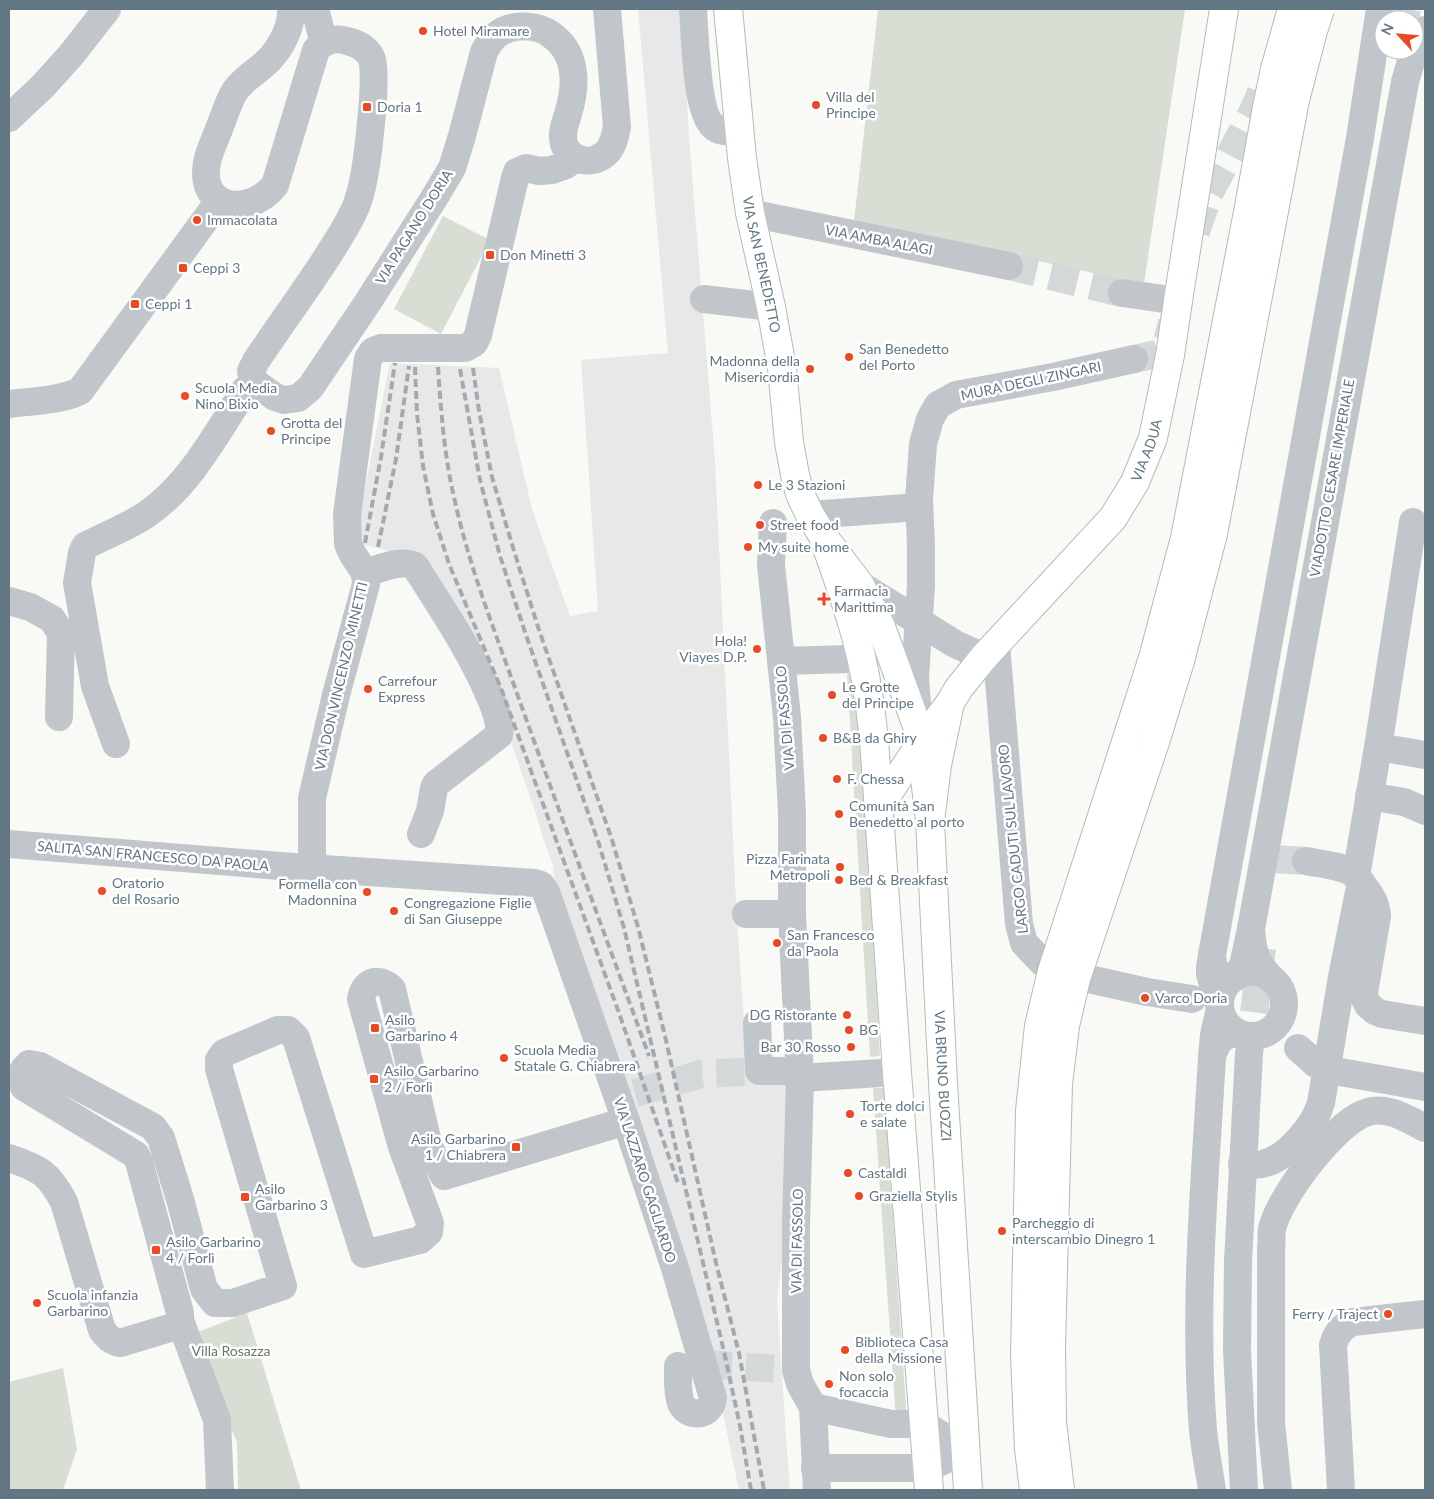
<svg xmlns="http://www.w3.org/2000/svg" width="1434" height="1499" viewBox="0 0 1434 1499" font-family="Lato,sans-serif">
<rect width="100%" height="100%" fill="#f9f9f6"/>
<path fill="#e7e8e7" d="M 638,9 L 682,9 L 689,137 L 715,462 L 737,922 L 748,1078 L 788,1079 L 785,1240 L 777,1299 L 786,1437 L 790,1490 L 739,1490 L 706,1333 L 555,881 L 553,865 L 544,841 L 534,808 L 483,662 L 423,560 L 354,542 L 390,363 L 499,368 L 532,509 L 570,616 L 598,611 L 581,360 L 668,353 Z"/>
<g fill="#d9ded5">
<path d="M 878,9 L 1185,9 L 1144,284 L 854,221 Z"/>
<path d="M 443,216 L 490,240 L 441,334 L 394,309 Z"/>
<path d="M 847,674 L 858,674 L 880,1056 L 870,1057 Z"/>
<path d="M 873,1088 L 884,1088 L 907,1420 L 896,1420 Z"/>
<path d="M 247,1313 L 301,1490 L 238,1490 L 237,1442 L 227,1420 L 195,1333 Z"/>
<path d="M 63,1368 L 77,1449 L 63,1490 L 9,1490 L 9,1382 Z"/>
</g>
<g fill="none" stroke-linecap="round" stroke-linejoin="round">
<g stroke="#d3d8d9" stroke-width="28" stroke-dasharray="28 14" stroke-linecap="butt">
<path d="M 1405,20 L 1407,9"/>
<path d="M 1196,232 L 1209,194 L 1253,111 L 1266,81"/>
<path d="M 1009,266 L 1122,293"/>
<path d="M 1134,359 L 1157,354 L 1166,346 L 1172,322"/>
<path d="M 1274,859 L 1306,861"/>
<path d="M 1249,1054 L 1262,948"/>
<path d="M 635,1093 L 701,1074 L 759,1071"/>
<path d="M 704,1364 L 796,1370"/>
</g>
<defs>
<g id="major">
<path id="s1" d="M 728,9 L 742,158 L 750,213 L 771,307 L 782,368 L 789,442 L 795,475 L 800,494 L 810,515 L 823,536 L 860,585 L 881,627 L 920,734 L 930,821"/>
<path d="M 1178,301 L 1224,9"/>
<path d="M 823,536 C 840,585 859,635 867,687 C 870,704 872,722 874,740 L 897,1072 L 929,1490"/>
<path id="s2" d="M 950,703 L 937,765 L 930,821 L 943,1083 L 968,1490"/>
<path d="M 879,807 L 925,737 L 950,703 L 959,688 L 984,657 L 996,644"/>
</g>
</defs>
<use href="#major" stroke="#b4babe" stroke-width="30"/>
<g stroke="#c1c6ca" stroke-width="28">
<path d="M 291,9 C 292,27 281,47 269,60 C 258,71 244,78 235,91 C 228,102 224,117 219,129 C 215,139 211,148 208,158 C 195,210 249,218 275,185 L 316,50 C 323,41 335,37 347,41 C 356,43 366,48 371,57 C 379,71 367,163 363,182 C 362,189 359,197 357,204 C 350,222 339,238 329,254 C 306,290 280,325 256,361 L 251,371 L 254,382 L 275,397 L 284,400 L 298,398 L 310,388 L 368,302 L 436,195 L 452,168 L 462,136 L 484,52 C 491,38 499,30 515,27 C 529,25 544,28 554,37 C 578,56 576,88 568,114 C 565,124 561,133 564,144 C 570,161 591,166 605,154 C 613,148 615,136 617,127 L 607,9"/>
<path d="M 315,9 L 324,43"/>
<path d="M 693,9 C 695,33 696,112 713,126 C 720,133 731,131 739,131"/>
<path d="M 9,118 L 43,86 L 71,55 L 107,9"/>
<path d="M 750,213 L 1009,266"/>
<path d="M 1122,293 L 1178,301"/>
<path d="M 704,299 L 771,307"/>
<path d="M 9,404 C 32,401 59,401 80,391 L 219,201"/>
<path d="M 810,515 L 919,507"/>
<path d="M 773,523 L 771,565 L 787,717 L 792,814 L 792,914 L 800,1078 L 796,1223 L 796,1370 L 800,1384 L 813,1407 L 817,1490"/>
<path d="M 365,573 C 380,569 400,559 415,566 C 442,609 471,651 491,699 C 495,709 501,723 499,735 L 436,784 L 434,788 L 430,811 L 421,834"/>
<path d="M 860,585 L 955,644 L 984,657"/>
<path d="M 9,601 L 30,607 L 52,619 L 61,633 L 59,717"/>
<path d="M 996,644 L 1019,924 L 1024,943 L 1042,962 L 1089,979 L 1147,992 L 1192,999"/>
<path d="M 781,661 L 850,659 L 861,655"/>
<path d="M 918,718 L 915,678 L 921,585 L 921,545 L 919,500 L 923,444 L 930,419 L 938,405 L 956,395 L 1053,377 L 1134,359"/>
<path d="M 116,744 L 95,686 L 77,583 L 82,553 L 85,546 C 104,536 130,526 147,514 C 190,485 217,432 245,390 L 254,382"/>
<path d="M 1378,747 L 1425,755"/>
<path d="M 1369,796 L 1404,802 L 1425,811"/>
<path d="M 9,844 L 293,867 L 535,883 L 541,885 L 546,892 L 626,1121 L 675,1268 L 713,1398 C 712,1400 712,1403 711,1405 C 704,1418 686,1415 681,1403 C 677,1393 678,1377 678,1366"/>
<path d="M 1306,861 C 1320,864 1346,866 1355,875 C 1359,879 1362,884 1365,888 C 1372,897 1376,904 1377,916 L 1364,993 L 1365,999 L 1368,1005 L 1375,1011 L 1382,1014 L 1425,1021"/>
<path d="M 318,869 L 312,857 L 312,798 L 336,695 L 366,584 L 365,573 L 352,553 L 348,544 L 347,514 L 368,359 L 373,351 L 381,348 L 465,348 L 474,343 L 478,335 L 515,178 L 517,172 L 526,168 L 539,171 L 552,170 L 566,165 L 575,158"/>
<path d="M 1356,876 L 1378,747 L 1413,522"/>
<path d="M 746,914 L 792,914"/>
<path d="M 1251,929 L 1405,82 C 1410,64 1415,46 1425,30"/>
<path d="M 1212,955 L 1360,138 L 1380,9"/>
<circle cx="1252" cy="1004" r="32"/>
<path d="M 757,1023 L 759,1071 L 799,1071"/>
<path d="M 1242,1035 C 1224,1031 1217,1041 1212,1057 L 1214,1035 L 1220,1008 L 1210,974 L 1210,967 L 1212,955 C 1213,968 1217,984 1234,978 L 1243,966 L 1251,929 C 1253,954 1255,960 1271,979"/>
<path d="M 1212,1057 C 1205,1181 1193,1306 1203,1430 C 1205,1450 1209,1470 1212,1490"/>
<path d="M 800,1078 L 897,1072"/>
<path d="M 9,1158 C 39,1168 49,1173 64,1202 L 102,1330 C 107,1337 111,1341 120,1343 L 173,1327 L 180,1320 L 180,1313 L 139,1162 L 136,1155 L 24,1087 C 20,1076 20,1072 29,1064 L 40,1066 L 153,1127 L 161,1138 L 180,1199 L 204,1289 L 215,1303 L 233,1303 L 283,1286 L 219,1069 L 219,1060 L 224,1053 L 278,1030 L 288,1030 L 296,1038 L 364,1254 L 420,1240 L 429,1232 L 430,1223 L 402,1147 L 361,999 C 364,981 379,976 392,989 L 429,1147 L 444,1176 L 626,1121"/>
<path d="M 1242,1164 C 1249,1164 1256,1165 1262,1164 C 1287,1159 1314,1126 1321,1103 L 1342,977 L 1361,882"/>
<path d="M 180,1320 L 217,1420 L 220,1490"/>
<path d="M 813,1407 L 891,1424 L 924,1424 L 965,1451"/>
<path d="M 815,1468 L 927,1468 L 965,1451"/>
<path d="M 1244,1490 L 1237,1350 L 1238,1261 L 1249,1054"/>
<path d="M 1278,1490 L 1271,1423 L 1271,1248 C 1272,1242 1271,1235 1272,1229 C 1279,1197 1336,1121 1368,1112 C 1389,1106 1407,1119 1425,1128"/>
<path d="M 1341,1490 L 1333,1345 C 1336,1334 1342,1326 1353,1322 L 1425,1314"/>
</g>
<use href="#major" stroke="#fff" stroke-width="28"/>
<g stroke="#a2aab0" stroke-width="4" stroke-dasharray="8 4" stroke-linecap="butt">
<path d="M 415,367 L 417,414 L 423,466 L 433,514 L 449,564 L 502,691 L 619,1013 L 678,1183"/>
<path d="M 438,367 C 441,411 444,454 454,497 C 470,572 500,644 525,716 C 566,830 608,943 649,1056"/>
<path d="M 473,368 L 479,411 L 492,477 L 514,551 L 539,630 L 612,840 L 638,927 L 665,1036 L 716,1263 L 739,1353 L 764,1490"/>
<path d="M 460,369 L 480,480 L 500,556 L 526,635 L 599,844 L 624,928 L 725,1356 L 740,1426 L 751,1490"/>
<path d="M 365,543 L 381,457 L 395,363"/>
<path d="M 378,547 L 396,459 L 409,366"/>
</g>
<defs>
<g id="major-bridge">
<path id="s3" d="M 996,644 L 1113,518 L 1135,482 L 1153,438 L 1170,355 L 1178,301"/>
</g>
<g id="highway-bridge">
<path d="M 1034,1490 L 1029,1449 L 1025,1356 L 1030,1111 L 1039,1026 L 1052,971 L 1153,658 L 1185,538 L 1249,207 L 1267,107 L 1275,69 L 1292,9"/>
<path d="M 1060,1490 L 1052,1422 L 1051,1346 L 1058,1084 L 1065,1026 L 1076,979 L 1155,742 L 1180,661 L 1213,534 L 1295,100 L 1313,31 L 1320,9"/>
</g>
</defs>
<use href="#major-bridge" stroke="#b4babe" stroke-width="30" stroke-linecap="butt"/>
<use href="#highway-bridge" stroke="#b4b9bd" stroke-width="30" stroke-linecap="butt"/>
<path stroke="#c1c6ca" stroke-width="28" d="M 1298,1048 L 1316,1064 L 1329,1070 L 1425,1087"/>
<use href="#major-bridge" stroke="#fff" stroke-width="28"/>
<use href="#highway-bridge" stroke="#fff" stroke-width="28"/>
</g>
<g fill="#ed4822" stroke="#fff" stroke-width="2">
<circle cx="423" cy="31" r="5"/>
<circle cx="816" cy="105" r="5"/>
<rect x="362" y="102" width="10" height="10" rx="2.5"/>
<circle cx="197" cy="220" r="5"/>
<rect x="485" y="250" width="10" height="10" rx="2.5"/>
<rect x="178" y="263" width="10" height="10" rx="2.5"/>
<rect x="130" y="299" width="10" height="10" rx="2.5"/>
<circle cx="849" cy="357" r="5"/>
<circle cx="810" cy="369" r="5"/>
<circle cx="185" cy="396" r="5"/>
<circle cx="271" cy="431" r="5"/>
<circle cx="758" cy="485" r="5"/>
<circle cx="760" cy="525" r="5"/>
<circle cx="748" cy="547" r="5"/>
<path d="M821.5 591.5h5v5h5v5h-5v5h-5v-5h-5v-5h5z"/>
<circle cx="757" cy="649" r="5"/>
<circle cx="368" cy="689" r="5"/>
<circle cx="832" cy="695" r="5"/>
<circle cx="823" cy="738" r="5"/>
<circle cx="837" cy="779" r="5"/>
<circle cx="839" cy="814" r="5"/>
<circle cx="840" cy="867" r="5"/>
<circle cx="839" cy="880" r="5"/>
<circle cx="102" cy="891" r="5"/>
<circle cx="367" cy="892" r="5"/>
<circle cx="394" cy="911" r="5"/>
<circle cx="777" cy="943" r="5"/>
<circle cx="1145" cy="998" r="5"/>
<circle cx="847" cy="1015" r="5"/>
<rect x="370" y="1023" width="10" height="10" rx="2.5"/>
<circle cx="849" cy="1030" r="5"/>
<circle cx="851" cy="1047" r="5"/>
<circle cx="504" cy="1058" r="5"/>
<rect x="369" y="1074" width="10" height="10" rx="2.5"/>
<circle cx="850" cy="1114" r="5"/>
<rect x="511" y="1142" width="10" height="10" rx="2.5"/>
<circle cx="848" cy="1173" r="5"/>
<circle cx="859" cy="1196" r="5"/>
<rect x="240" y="1192" width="10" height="10" rx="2.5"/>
<circle cx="1002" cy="1231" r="5"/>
<rect x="151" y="1245" width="10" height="10" rx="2.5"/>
<circle cx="37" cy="1303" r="5"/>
<circle cx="1388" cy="1314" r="5"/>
<circle cx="845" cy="1350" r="5"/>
<circle cx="829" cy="1384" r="5"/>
</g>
<g text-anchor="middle" stroke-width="5" stroke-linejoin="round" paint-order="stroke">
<g font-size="14" fill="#627683" stroke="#fff" text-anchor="start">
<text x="433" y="36">Hotel Miramare</text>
<text x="826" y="102">Villa del<tspan x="826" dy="16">Principe</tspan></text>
<text x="377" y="112">Doria 1</text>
<text x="207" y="225">Immacolata</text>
<text x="500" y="260">Don Minetti 3</text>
<text x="193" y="273">Ceppi 3</text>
<text x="145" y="309">Ceppi 1</text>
<text x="859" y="354">San Benedetto<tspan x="859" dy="16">del Porto</tspan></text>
<text x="800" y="366" text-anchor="end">Madonna della<tspan x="800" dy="16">Misericordia</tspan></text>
<text x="195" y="393">Scuola Media<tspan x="195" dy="16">Nino Bixio</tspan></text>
<text x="281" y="428">Grotta del<tspan x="281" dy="16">Principe</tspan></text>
<text x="768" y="490">Le 3 Stazioni</text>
<text x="770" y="530">Street food</text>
<text x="758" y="552">My suite home</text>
<text x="834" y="596">Farmacia<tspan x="834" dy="16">Marittima</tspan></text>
<text x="747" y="646" text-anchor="end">Hola!<tspan x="747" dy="16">Viayes D.P.</tspan></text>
<text x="378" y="686">Carrefour<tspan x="378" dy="16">Express</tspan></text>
<text x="842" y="692">Le Grotte<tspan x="842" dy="16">del Principe</tspan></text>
<text x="833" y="743">B&amp;B da Ghiry</text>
<text x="847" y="784">F. Chessa</text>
<text x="849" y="811">Comunità San<tspan x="849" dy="16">Benedetto al porto</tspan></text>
<text x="830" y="864" text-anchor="end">Pizza Farinata<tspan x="830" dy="16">Metropoli</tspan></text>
<text x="849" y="885">Bed &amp; Breakfast</text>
<text x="112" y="888">Oratorio<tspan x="112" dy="16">del Rosario</tspan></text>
<text x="357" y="889" text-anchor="end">Formella con<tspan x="357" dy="16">Madonnina</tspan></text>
<text x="404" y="908">Congregazione Figlie<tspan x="404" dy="16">di San Giuseppe</tspan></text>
<text x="787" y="940">San Francesco<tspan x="787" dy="16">da Paola</tspan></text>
<text x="1155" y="1003">Varco Doria</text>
<text x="837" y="1020" text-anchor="end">DG Ristorante</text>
<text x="385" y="1025">Asilo<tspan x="385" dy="16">Garbarino 4</tspan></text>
<text x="859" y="1035">BG</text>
<text x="841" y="1052" text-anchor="end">Bar 30 Rosso</text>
<text x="514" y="1055">Scuola Media<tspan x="514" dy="16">Statale G. Chiabrera</tspan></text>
<text x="384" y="1076">Asilo Garbarino<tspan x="384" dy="16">2 / Forlì</tspan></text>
<text x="860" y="1111">Torte dolci<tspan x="860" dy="16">e salate</tspan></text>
<text x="506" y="1144" text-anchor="end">Asilo Garbarino<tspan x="506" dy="16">1 / Chiabrera</tspan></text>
<text x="858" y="1178">Castaldi</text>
<text x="255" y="1194">Asilo<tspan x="255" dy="16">Garbarino 3</tspan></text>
<text x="869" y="1201">Graziella Stylis</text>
<text x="1012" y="1228">Parcheggio di<tspan x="1012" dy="16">interscambio Dinegro 1</tspan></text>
<text x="166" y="1247">Asilo Garbarino<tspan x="166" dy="16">4 / Forlì</tspan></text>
<text x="47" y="1300">Scuola infanzia<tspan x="47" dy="16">Garbarino</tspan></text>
<text x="1378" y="1319" text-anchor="end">Ferry / Traject</text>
<text x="855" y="1347">Biblioteca Casa<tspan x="855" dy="16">della Missione</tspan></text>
<text x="839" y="1381">Non solo<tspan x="839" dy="16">focaccia</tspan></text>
</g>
<g font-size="14" fill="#627683" stroke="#fff">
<text transform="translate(414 227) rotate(-58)" y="5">VIA PAGANO DORIA</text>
<text transform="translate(879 240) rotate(11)" y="5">VIA AMBA ALAGI</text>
<text dy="5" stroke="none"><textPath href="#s1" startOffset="258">VIA SAN BENEDETTO</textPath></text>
<text transform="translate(1031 381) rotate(-12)" y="5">MURA DEGLI ZINGARI</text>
<text dy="5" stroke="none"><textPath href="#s3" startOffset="248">VIA ADUA</textPath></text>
<text transform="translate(1332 478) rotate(-80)" y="5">VIADOTTO CESARE IMPERIALE</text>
<text transform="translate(341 676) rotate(-77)" y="5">VIA DON VINCENZO MINETTI</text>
<text transform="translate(785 718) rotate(-95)" y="5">VIA DI FASSOLO</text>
<text transform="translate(1013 839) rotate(-96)" y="5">LARGO CADUTI SUL LAVORO</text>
<text transform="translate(153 856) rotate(5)" y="5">SALITA SAN FRANCESCO DA PAOLA</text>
<text dy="5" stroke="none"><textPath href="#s2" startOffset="375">VIA BRUNO BUOZZI</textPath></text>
<text transform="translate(645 1180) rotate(72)" y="5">VIA LAZZARO GAGLIARDO</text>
<text transform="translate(797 1241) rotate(-89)" y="5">VIA DI FASSOLO</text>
</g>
<g font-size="14" fill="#677a61" stroke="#fff">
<text x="231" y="1356">Villa Rosazza</text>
</g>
</g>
<rect width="1434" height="1499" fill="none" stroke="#627683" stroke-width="20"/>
<g transform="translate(1399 35) rotate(296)"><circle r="24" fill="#ffffff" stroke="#c0c8cd"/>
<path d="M0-4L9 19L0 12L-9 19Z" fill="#ed4822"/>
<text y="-8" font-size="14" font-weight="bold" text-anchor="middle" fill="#627683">N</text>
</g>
</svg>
